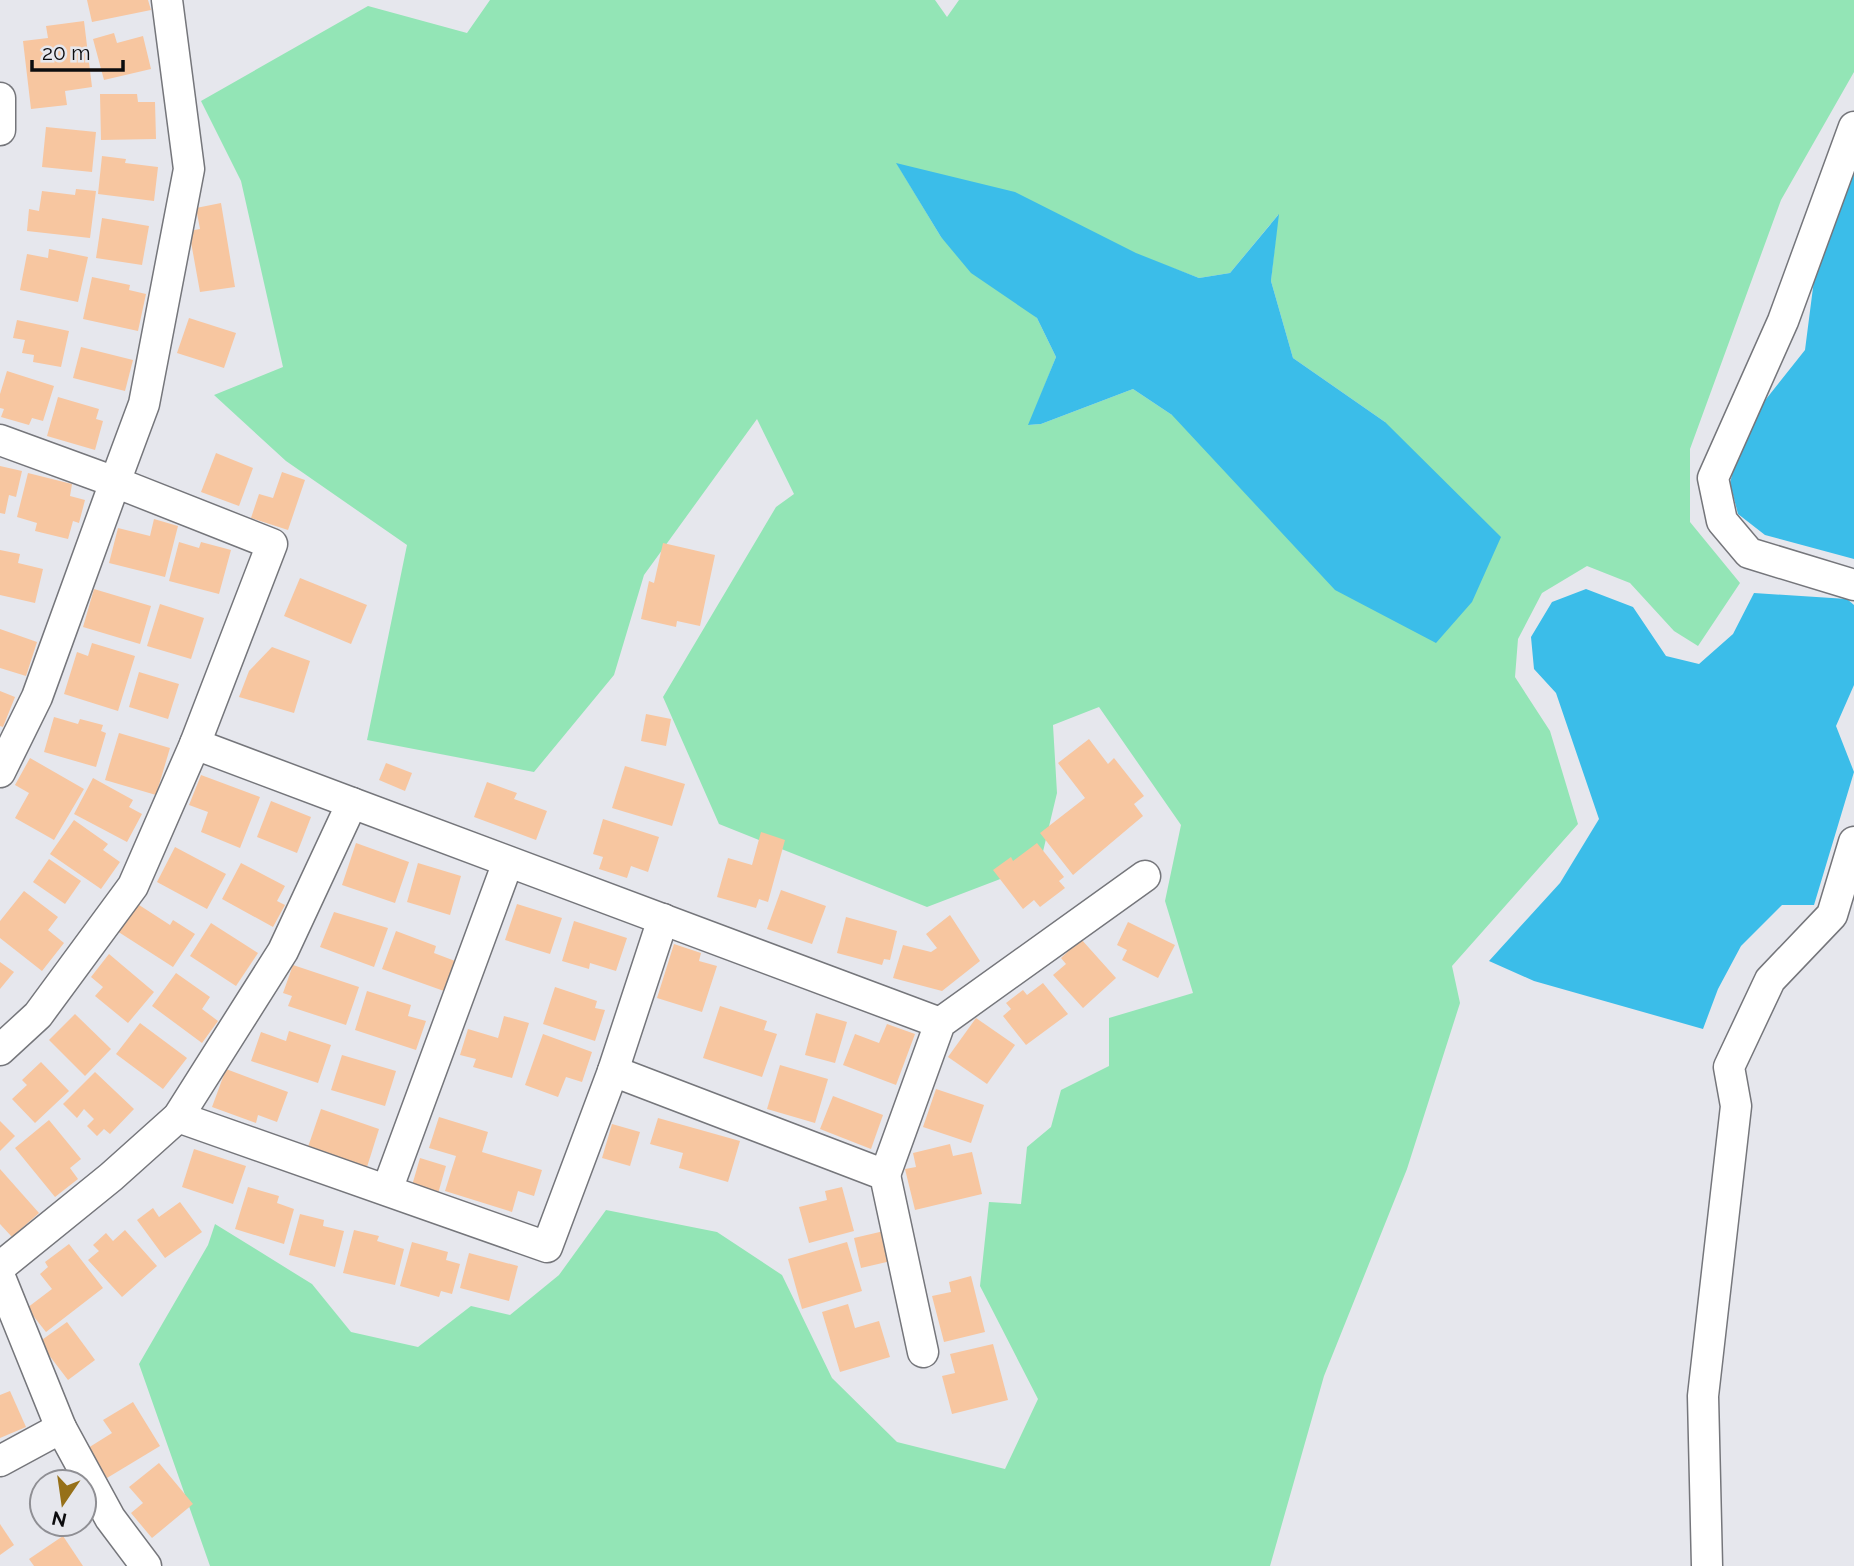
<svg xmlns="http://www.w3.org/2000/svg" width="1854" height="1566" viewBox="0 0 1854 1566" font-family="Raleway,sans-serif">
<rect width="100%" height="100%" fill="#e6e7ed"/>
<path fill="#93e5b6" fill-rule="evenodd" d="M 490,0 L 935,0 L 947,17 L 959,0 L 1854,0 L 1854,72 L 1781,200 L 1690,449 L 1690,522 L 1740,583 L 1698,646 L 1674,631 L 1630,583 L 1587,566 L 1542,593 L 1518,639 L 1515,677 L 1550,731 L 1578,824 L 1452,966 L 1460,1003 L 1407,1169 L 1324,1376 L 1270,1566 L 210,1566 L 139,1364 L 208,1245 L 215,1224 L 312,1284 L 351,1332 L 418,1347 L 471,1306 L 510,1315 L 559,1275 L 606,1210 L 717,1232 L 782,1275 L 832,1378 L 897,1442 L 1005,1469 L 1038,1399 L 980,1286 L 989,1202 L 1021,1204 L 1027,1147 L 1051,1127 L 1061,1090 L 1109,1066 L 1109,1018 L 1193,993 L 1165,901 L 1181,825 L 1099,707 L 1053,725 L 1057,793 L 1040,864 L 927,907 L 719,824 L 663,697 L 776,507 L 794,494 L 757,419 L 644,575 L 614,675 L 534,772 L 367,740 L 407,545 L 286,461 L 214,395 L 283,367 L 241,181 L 201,101 L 368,6 L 467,33 ZM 897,164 L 1199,278 L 1230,273 L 1278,215 L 1271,281 L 1293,358 L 1385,422 L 1172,415 L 1133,389 L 1041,424 L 1029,425 L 1056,357 L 1037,318 L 941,237 Z"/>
<g fill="#3bbde9">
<path d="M 1854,159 L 1854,559 L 1765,535 L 1738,514 L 1730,483 L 1736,459 L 1759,408 L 1805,350 L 1815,272 Z"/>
<path d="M 896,163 L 1015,192 L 1136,253 L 1199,278 L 1230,273 L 1279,214 L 1271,281 L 1293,358 L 1385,422 L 1501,537 L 1472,602 L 1436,643 L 1335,590 L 1172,415 L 1133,389 L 1041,424 L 1028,425 L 1056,357 L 1037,318 L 971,273 L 941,237 Z"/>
<path d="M 1586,589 L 1633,607 L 1666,656 L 1699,664 L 1733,634 L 1754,593 L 1847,599 L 1854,605 L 1854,685 L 1836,726 L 1854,772 L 1814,905 L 1782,905 L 1741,946 L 1718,989 L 1703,1029 L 1534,981 L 1489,961 L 1560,883 L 1599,819 L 1556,693 L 1534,669 L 1531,637 L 1552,602 Z"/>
</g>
<g fill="#f7c6a0">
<path d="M 87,0 L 148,0 L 151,10 L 92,22 Z"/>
<path d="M 84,21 L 92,87 L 65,91 L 67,105 L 31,109 L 23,41 L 48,38 L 46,26 Z"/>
<path d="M 114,33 L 117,43 L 143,36 L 151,69 L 104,80 L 93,39 Z"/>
<path d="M 100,94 L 137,94 L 138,102 L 155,102 L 156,139 L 101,140 Z"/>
<path d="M 46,127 L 96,132 L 92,172 L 42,167 Z"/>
<path d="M 102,156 L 126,159 L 125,163 L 158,167 L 154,201 L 98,194 Z"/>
<path d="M 76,189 L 96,191 L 90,238 L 27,231 L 29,209 L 39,211 L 42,191 L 75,195 Z"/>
<path d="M 221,203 L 235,287 L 200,292 L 189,231 L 200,229 L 196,208 Z"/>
<path d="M 102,218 L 149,226 L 142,265 L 96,258 Z"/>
<path d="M 49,249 L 88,257 L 78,302 L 20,290 L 27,254 L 48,258 Z"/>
<path d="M 92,277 L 130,285 L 129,290 L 146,294 L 138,331 L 83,319 Z"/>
<path d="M 189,318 L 236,333 L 224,368 L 177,353 Z"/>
<path d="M 17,320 L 69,331 L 61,367 L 33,362 L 34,355 L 22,353 L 25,340 L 13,338 Z"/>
<path d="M 81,347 L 133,360 L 125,391 L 73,378 Z"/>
<path d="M 7,371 L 54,386 L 43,421 L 32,418 L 29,425 L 1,417 L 4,409 L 0,408 L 0,394 Z"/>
<path d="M 58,397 L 99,409 L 96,419 L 103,421 L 95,450 L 47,436 Z"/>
<path d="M 216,453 L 253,468 L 239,506 L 201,492 Z"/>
<path d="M 0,466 L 22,471 L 16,497 L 9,495 L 5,514 L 0,513 Z"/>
<path d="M 282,472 L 305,480 L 288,530 L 251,518 L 259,494 L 273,498 Z"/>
<path d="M 28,473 L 72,484 L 70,496 L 85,500 L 79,523 L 73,521 L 68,539 L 35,531 L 37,523 L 17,517 Z"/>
<path d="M 154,519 L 178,526 L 165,577 L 109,563 L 118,528 L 150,536 Z"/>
<path d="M 179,542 L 199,548 L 201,542 L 231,550 L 219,594 L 169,581 Z"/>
<path d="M 663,543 L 715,555 L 700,626 L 677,621 L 676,627 L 641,619 L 649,581 L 654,583 Z"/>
<path d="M 0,550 L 20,554 L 18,563 L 43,569 L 35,603 L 0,595 Z"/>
<path d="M 300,578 L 367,605 L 351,644 L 284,616 Z"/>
<path d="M 94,589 L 151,606 L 140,644 L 83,627 Z"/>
<path d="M 160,604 L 204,618 L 191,659 L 147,646 Z"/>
<path d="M 0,629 L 37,642 L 26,676 L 0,668 Z"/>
<path d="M 92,643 L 135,656 L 118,711 L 64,694 L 77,652 L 88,656 Z"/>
<path d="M 272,647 L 310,661 L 294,713 L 239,697 L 249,671 Z"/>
<path d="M 139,672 L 179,684 L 168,719 L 129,707 Z"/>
<path d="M 0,691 L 15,697 L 3,727 L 0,726 Z"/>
<path d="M 646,714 L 671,719 L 666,746 L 641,741 Z"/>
<path d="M 54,717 L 78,724 L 80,719 L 103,725 L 101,731 L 106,733 L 96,767 L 44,752 Z"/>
<path d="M 119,733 L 170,748 L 156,795 L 105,780 Z"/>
<path d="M 1089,739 L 1108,764 L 1114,758 L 1144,796 L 1134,804 L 1143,816 L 1073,875 L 1040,833 L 1085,798 L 1058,763 Z"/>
<path d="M 30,758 L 84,789 L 54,840 L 15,818 L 29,793 L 15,785 Z"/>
<path d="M 386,763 L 412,773 L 405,791 L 379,780 Z"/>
<path d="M 625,766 L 685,784 L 672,826 L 612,808 Z"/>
<path d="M 201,775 L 260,797 L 240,848 L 201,832 L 208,812 L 189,805 Z"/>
<path d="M 93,778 L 133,800 L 129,807 L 142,814 L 127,842 L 74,814 Z"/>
<path d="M 487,782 L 517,793 L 514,799 L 547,811 L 536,840 L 474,817 Z"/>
<path d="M 271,801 L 311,817 L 297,853 L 257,837 Z"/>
<path d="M 603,819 L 659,837 L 648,872 L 631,866 L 627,878 L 599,869 L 603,857 L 593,854 Z"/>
<path d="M 74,820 L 108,844 L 103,850 L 120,862 L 101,889 L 50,854 Z"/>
<path d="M 761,832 L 785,840 L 768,902 L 759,899 L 756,908 L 717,897 L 728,858 L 752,865 Z"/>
<path d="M 356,843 L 409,862 L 395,903 L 342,885 Z"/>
<path d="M 1037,843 L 1064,877 L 1059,881 L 1065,888 L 1040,907 L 1034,900 L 1023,909 L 993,870 L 1011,857 L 1013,861 Z"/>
<path d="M 175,847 L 226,874 L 207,909 L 157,882 Z"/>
<path d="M 49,859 L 81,881 L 65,904 L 33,882 Z"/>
<path d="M 241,863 L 285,886 L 277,901 L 285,905 L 273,927 L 222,899 Z"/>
<path d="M 418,863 L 461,876 L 450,915 L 407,902 Z"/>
<path d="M 781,890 L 826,906 L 812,944 L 767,929 Z"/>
<path d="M 24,891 L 58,917 L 48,930 L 64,943 L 42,971 L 0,938 L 0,921 Z"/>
<path d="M 136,903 L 170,925 L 173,920 L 195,934 L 173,967 L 117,931 Z"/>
<path d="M 517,904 L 562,918 L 550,954 L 505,940 Z"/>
<path d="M 334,912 L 388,928 L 374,967 L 320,947 Z"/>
<path d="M 950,915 L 980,961 L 942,991 L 893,978 L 903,945 L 931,952 L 937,948 L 926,934 Z"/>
<path d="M 846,917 L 897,931 L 890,960 L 884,959 L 882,965 L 837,953 Z"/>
<path d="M 574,921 L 627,938 L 616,971 L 590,963 L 589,969 L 562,961 Z"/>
<path d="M 1128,922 L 1175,945 L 1158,978 L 1122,960 L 1127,950 L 1117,945 Z"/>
<path d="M 211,923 L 258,953 L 236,986 L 190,956 Z"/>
<path d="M 396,931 L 436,946 L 434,953 L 455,961 L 444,991 L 382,969 Z"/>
<path d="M 1081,939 L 1116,978 L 1083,1008 L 1053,975 L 1066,964 L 1061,958 Z"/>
<path d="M 674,944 L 701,953 L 699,961 L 717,966 L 702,1012 L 657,998 Z"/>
<path d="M 109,954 L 154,992 L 128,1023 L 95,996 L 103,987 L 91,977 Z"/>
<path d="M 0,962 L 14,972 L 0,989 Z"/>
<path d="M 293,965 L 359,987 L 346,1025 L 288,1006 L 292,996 L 283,993 Z"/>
<path d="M 176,973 L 210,997 L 202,1009 L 218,1021 L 202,1043 L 152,1006 Z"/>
<path d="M 1043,983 L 1068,1014 L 1026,1045 L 1003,1016 L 1011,1009 L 1006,1003 L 1023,990 L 1027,995 Z"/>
<path d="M 555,987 L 597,1001 L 595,1008 L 605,1010 L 595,1041 L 543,1024 Z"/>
<path d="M 367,991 L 411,1005 L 408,1016 L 426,1021 L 416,1050 L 355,1030 Z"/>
<path d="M 720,1006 L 767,1021 L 764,1030 L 777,1034 L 762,1077 L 703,1058 Z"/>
<path d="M 816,1013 L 847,1022 L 835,1063 L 805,1055 Z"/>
<path d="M 75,1014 L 111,1049 L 85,1076 L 49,1040 Z"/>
<path d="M 504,1016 L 529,1023 L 512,1078 L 473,1067 L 476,1059 L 460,1055 L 468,1029 L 498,1038 Z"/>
<path d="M 976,1018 L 1015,1045 L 987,1084 L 948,1057 Z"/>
<path d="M 140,1023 L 187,1058 L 163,1089 L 116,1054 Z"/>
<path d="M 887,1024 L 915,1034 L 896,1085 L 843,1065 L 855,1034 L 879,1043 Z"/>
<path d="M 289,1031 L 331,1045 L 318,1083 L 251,1061 L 261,1032 L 286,1041 Z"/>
<path d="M 543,1034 L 592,1052 L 582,1082 L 566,1077 L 558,1097 L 525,1085 Z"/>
<path d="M 342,1055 L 396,1071 L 385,1106 L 331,1090 Z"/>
<path d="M 41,1062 L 69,1091 L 35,1123 L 12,1099 L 27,1085 L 22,1080 Z"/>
<path d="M 780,1065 L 828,1079 L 815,1123 L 767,1109 Z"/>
<path d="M 226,1069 L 288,1092 L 277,1122 L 258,1115 L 256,1123 L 212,1107 Z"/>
<path d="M 95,1072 L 134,1109 L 110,1134 L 104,1129 L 97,1136 L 87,1126 L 94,1119 L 84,1109 L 77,1118 L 63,1104 Z"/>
<path d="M 936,1089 L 984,1105 L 971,1143 L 923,1127 Z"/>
<path d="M 833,1096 L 883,1115 L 871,1149 L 820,1129 Z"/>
<path d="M 321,1109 L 379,1129 L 367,1167 L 308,1147 Z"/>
<path d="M 439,1117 L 488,1132 L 482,1152 L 542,1170 L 534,1196 L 518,1191 L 512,1212 L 445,1191 L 456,1156 L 429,1148 Z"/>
<path d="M 658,1118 L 740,1141 L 728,1182 L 679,1168 L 683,1153 L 650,1144 Z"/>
<path d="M 49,1120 L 81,1159 L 70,1168 L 78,1179 L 55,1197 L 15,1148 Z"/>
<path d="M 0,1121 L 15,1136 L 0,1151 Z"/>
<path d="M 612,1124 L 640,1132 L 630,1166 L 602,1158 Z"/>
<path d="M 950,1144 L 953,1156 L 972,1152 L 982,1194 L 915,1210 L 905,1169 L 916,1167 L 913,1153 Z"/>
<path d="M 194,1149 L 246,1166 L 233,1204 L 182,1187 Z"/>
<path d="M 420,1158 L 446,1166 L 437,1197 L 411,1189 Z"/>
<path d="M 0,1169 L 39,1213 L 12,1237 L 0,1224 Z"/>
<path d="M 248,1187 L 279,1196 L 277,1203 L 294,1209 L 284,1244 L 235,1229 Z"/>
<path d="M 842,1187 L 854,1231 L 809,1243 L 799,1207 L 827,1200 L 825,1191 Z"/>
<path d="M 180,1202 L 202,1232 L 165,1258 L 137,1220 L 153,1208 L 159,1217 Z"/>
<path d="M 300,1214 L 324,1220 L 323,1226 L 344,1231 L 335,1267 L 289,1255 Z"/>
<path d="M 125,1230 L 157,1266 L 122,1297 L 88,1260 L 99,1251 L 93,1245 L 106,1233 L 113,1241 Z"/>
<path d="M 354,1230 L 379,1236 L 377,1241 L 404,1249 L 395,1285 L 343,1273 Z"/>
<path d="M 884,1231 L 891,1261 L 861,1268 L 854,1238 Z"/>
<path d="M 412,1242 L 448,1252 L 446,1260 L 460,1264 L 452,1294 L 441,1291 L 439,1297 L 400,1286 Z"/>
<path d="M 847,1242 L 862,1291 L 802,1309 L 788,1259 Z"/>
<path d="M 69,1244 L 103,1288 L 46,1332 L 27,1308 L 52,1289 L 40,1274 L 48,1267 L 45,1262 Z"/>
<path d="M 469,1253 L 518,1266 L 509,1301 L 460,1288 Z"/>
<path d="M 971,1276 L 985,1332 L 944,1342 L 932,1296 L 951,1292 L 949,1282 Z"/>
<path d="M 848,1304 L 855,1328 L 879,1321 L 890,1357 L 840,1372 L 822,1312 Z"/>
<path d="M 67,1322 L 95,1360 L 68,1380 L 39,1342 Z"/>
<path d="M 993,1344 L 1008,1400 L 952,1414 L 942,1376 L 955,1373 L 950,1354 Z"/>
<path d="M 10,1391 L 26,1427 L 0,1438 L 0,1395 Z"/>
<path d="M 133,1402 L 160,1446 L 107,1478 L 88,1448 L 112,1433 L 103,1420 Z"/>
<path d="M 159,1463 L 193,1504 L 152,1538 L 131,1513 L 143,1503 L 129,1487 Z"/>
<path d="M 0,1524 L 14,1545 L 0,1555 Z"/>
<path d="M 63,1536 L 83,1566 L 34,1566 L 29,1559 Z"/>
</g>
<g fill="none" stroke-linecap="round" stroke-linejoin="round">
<defs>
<g id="minor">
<path d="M 0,98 L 0,130"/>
<path d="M 1854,127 L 1783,321 L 1713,478 L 1722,521 L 1749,553 L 1854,585"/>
<path d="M 0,440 L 115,482 L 144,404 L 189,169 L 167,0"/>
<path d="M 0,772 L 37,697 L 115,482 L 272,544 L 195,744"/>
<path d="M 352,803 L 940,1023"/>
<path d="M 0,1050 L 38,1015 L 133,886 L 195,744 L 352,803 L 283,951 L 178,1117 L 111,1177 L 0,1267"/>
<path d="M 613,1071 L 663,919"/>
<path d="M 178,1117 L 547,1247 L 613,1071 L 885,1175 L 923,1352"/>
<path d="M 885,1175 L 940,1023 L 1145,876"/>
<path d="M 387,1190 L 508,862"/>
<path d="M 0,1277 L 61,1428"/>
<path d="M 0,1461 L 61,1428 L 110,1518 L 146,1566"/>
<path d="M 1707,1566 L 1703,1396 L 1736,1106 L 1729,1067 L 1770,980 L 1832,915 L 1854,842"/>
</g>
</defs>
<use href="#minor" stroke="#75767b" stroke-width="33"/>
<use href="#minor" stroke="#fff" stroke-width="30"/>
</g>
<g transform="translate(63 1503) rotate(193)"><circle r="33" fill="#e6e7ed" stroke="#8f8f94" stroke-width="2"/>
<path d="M0-5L12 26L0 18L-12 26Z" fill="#967019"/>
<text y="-10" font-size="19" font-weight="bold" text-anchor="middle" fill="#0c0c0e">N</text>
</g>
<path d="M32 60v10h91v-10" fill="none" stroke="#0c0c0e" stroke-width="3.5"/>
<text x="42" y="60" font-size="21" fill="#0c0c0e" stroke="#e6e7ed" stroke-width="5" paint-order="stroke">20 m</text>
</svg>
